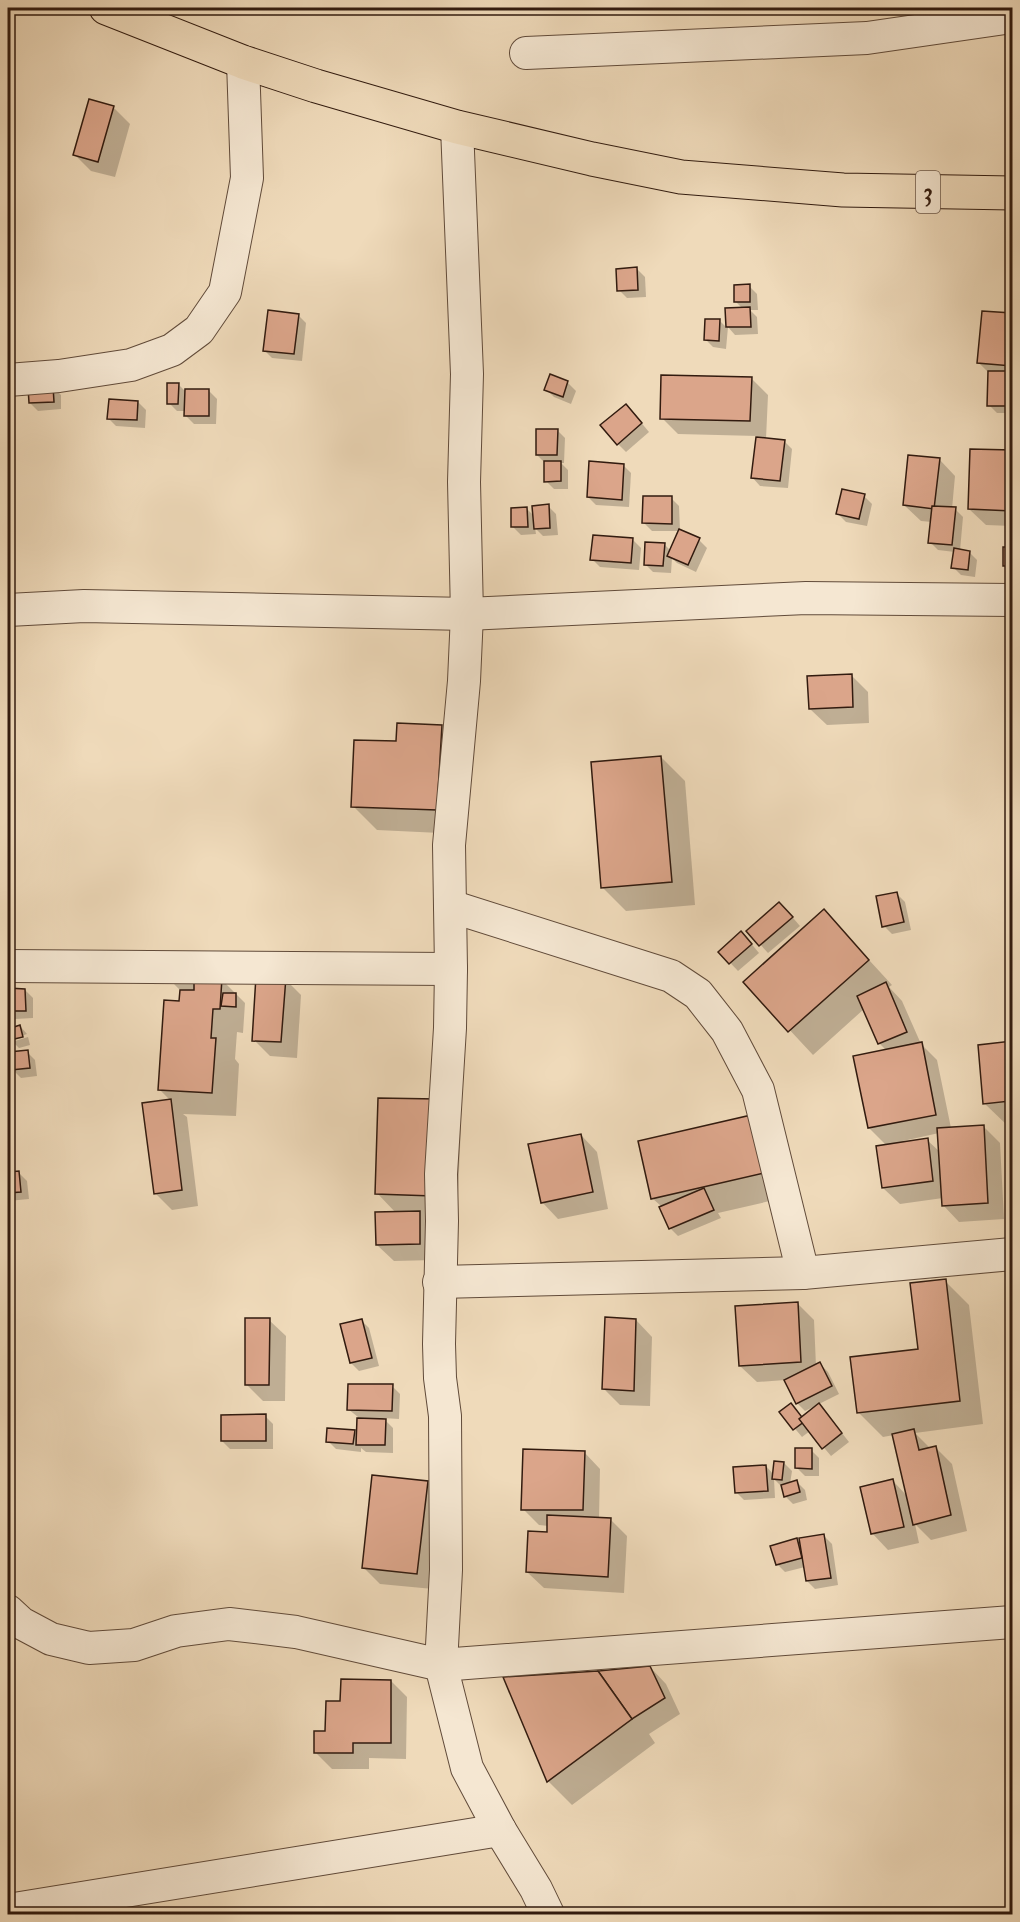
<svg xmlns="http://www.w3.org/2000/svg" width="1020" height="1922" viewBox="0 0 1020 1922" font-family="'IM FELL Double Pica',serif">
<rect width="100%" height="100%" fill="#efdaba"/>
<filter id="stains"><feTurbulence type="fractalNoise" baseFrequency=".00333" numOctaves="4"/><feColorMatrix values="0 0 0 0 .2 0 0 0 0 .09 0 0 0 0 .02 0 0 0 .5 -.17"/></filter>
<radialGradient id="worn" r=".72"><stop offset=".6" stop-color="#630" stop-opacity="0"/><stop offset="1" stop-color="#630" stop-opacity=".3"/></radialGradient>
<g fill="#0003" fill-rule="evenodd">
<path d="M 113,107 L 130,124 L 115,177 L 91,171 L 75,155 Z"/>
<path d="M 637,269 L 645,277 L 646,297 L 627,298 L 619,290 Z"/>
<path d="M 749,286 L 757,294 L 758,310 L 750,310 L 757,317 L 758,334 L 735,335 L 728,327 L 726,349 L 713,347 L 705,339 L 720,321 L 727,328 L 727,310 L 743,309 L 735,301 Z"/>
<path d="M 983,312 L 1012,315 L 1012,413 L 997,413 L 989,405 L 989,373 L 978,362 Z"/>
<path d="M 298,315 L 306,323 L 302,361 L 272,358 L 264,350 Z"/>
<path d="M 551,376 L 568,383 L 576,391 L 571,404 L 554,397 L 546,389 Z"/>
<path d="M 751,378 L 768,395 L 766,439 L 784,441 L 792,449 L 788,488 L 760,486 L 752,477 L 757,436 L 678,434 L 662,418 Z"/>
<path d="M 178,384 L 184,390 L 209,391 L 217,399 L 216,424 L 194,424 L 186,416 L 186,411 L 177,411 L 169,403 Z"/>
<path d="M 53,387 L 61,395 L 61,409 L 38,411 L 30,403 Z"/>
<path d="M 138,402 L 146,410 L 145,428 L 116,426 L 108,418 Z"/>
<path d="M 634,414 L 649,432 L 626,452 L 618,444 Z"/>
<path d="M 557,430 L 565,438 L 564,463 L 561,463 L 568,470 L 568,489 L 554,489 L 546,481 L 545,463 L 537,455 Z"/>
<path d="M 971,450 L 1012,452 L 1012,526 L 986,525 L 969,509 Z"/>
<path d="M 939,459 L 955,476 L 952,509 L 955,509 L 963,517 L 960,551 L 969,552 L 977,560 L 975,577 L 961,575 L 953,567 L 955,552 L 938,550 L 930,542 L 932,522 L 921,521 L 904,505 Z"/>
<path d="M 623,465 L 631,473 L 629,507 L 596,505 L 588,497 Z"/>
<path d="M 864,496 L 872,504 L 867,526 L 846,522 L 838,514 Z"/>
<path d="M 671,498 L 679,506 L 680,531 L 652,531 L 644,523 Z"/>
<path d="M 548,506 L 556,514 L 558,535 L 543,536 L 535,528 L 536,534 L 521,535 L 513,527 L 527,509 L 534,516 Z"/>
<path d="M 633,540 L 641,548 L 639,570 L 600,567 L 592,559 Z"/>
<path d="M 699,540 L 707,548 L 696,572 L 677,563 L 672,558 L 671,573 L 653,572 L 645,564 L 664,544 L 671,551 Z"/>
<path d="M 1004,548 L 1012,548 L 1012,574 L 1004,565 Z"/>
<path d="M 851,675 L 868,692 L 869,723 L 827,725 L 810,709 Z"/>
<path d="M 441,726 L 465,750 L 461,834 L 377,830 L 353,806 Z"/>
<path d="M 661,757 L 685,781 L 695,905 L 626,911 L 602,887 Z"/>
<path d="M 897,894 L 905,902 L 911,930 L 892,934 L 884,926 Z"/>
<path d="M 787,911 L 800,926 L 768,953 L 748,931 Z"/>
<path d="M 824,911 L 892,985 L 889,987 L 902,1001 L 921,1044 L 937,1060 L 951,1128 L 983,1126 L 1000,1143 L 1004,1219 L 959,1222 L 943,1205 L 943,1198 L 900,1204 L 883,1188 L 887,1146 L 869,1128 L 886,1050 L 879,1043 L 864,1009 L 813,1055 L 745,982 ZM 939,1133 L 940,1152 L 927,1140 L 903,1143 L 903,1141 Z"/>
<path d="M 749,941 L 759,953 L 738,971 L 720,952 Z"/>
<path d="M 175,973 L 221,979 L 245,1003 L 243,1033 L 237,1032 L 235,1059 L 239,1064 L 236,1116 L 183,1114 L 187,1117 L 198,1206 L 172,1210 L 155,1193 L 171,1101 L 160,1090 L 180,1002 L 181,991 L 174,984 Z"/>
<path d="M 285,979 L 301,995 L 297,1058 L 270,1056 L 254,1040 Z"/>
<path d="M 8,990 L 25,990 L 33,998 L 33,1018 L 15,1019 L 8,1012 Z"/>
<path d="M 20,1026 L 27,1034 L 15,1038 L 15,1041 L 28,1037 L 30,1045 L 19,1048 L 11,1040 Z"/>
<path d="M 1012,1043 L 1012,1126 L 1009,1127 L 984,1103 L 979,1046 Z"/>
<path d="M 27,1052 L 35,1060 L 37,1076 L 21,1078 L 13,1070 Z"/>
<path d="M 436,1101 L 461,1125 L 457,1219 L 425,1218 L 436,1229 L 436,1260 L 394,1261 L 377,1245 L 396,1213 L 377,1193 Z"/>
<path d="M 759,1115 L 796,1195 L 718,1213 L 721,1218 L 678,1236 L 670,1228 L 661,1206 L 652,1198 Z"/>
<path d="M 581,1135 L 597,1152 L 608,1209 L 558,1219 L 542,1202 Z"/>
<path d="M 19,1173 L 27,1181 L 29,1199 L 8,1201 L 8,1174 Z"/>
<path d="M 945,1281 L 969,1305 L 983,1424 L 915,1433 L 930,1448 L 936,1448 L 952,1464 L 967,1531 L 931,1540 L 915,1524 L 919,1543 L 888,1550 L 872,1533 L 893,1481 L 908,1497 L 894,1435 L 883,1437 L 859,1413 L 920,1351 Z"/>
<path d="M 797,1303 L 814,1320 L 816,1366 L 820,1364 L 828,1372 L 839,1394 L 819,1404 L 849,1442 L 831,1456 L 810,1431 L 802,1437 L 781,1412 L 791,1405 L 802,1418 L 815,1406 L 805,1411 L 797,1403 L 785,1380 L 757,1382 L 740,1366 Z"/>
<path d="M 269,1320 L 286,1336 L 285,1401 L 263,1401 L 246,1384 Z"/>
<path d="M 361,1320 L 369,1328 L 379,1366 L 359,1371 L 351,1363 Z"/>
<path d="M 636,1320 L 652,1337 L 650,1406 L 620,1405 L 604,1389 Z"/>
<path d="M 392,1386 L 400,1394 L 399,1419 L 383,1418 L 393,1428 L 393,1453 L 366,1452 L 361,1448 L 361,1452 L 336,1449 L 328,1441 L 354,1431 L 358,1435 L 358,1417 L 348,1409 Z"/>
<path d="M 265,1416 L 273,1424 L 273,1449 L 230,1449 L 222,1441 Z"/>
<path d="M 811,1450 L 819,1458 L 819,1476 L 805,1476 L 797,1468 Z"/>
<path d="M 584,1452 L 600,1469 L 599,1519 L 611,1520 L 627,1536 L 624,1593 L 544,1588 L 527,1572 L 548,1533 L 549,1526 L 539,1525 L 523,1509 Z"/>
<path d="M 784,1463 L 792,1471 L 790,1484 L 797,1482 L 805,1490 L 807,1500 L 793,1504 L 785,1496 L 782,1487 L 774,1479 L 775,1498 L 744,1500 L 736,1492 L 766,1466 L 774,1475 Z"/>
<path d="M 427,1482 L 444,1499 L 433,1589 L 380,1584 L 363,1567 Z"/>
<path d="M 824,1536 L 832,1544 L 838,1585 L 815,1589 L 807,1581 L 805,1567 L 785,1572 L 777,1564 L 797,1540 L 802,1545 Z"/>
<path d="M 650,1667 L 666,1684 L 680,1714 L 649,1734 L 655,1743 L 572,1805 L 548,1781 L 505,1678 Z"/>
<path d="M 391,1681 L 407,1697 L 406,1759 L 369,1758 L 369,1769 L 332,1769 L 316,1753 L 341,1702 Z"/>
</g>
<g fill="#dba58a" stroke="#321b0f" stroke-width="1.5">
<path d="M 89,99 L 114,106 L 98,162 L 73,155 Z"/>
<path d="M 637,267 L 638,290 L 617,291 L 616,269 Z"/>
<path d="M 750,284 L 750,302 L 734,302 L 734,285 Z"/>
<path d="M 750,307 L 751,327 L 726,327 L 725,308 Z"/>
<path d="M 268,310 L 299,314 L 294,354 L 263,351 Z"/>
<path d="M 982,311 L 1012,313 L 1012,366 L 977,363 Z"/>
<path d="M 705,319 L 720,319 L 719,341 L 704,340 Z"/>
<path d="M 988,371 L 1012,371 L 1012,406 L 987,406 Z"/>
<path d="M 550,374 L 568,381 L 563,397 L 544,390 Z"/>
<path d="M 661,375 L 752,377 L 750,421 L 660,419 Z"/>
<path d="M 167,383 L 179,383 L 178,404 L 167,404 Z"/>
<path d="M 53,386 L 54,402 L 29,403 L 28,387 Z"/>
<path d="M 185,389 L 209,389 L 209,416 L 184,416 Z"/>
<path d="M 109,399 L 138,401 L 137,420 L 107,419 Z"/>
<path d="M 626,404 L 642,423 L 617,445 L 600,425 Z"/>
<path d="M 536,429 L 558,429 L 557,455 L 536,455 Z"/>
<path d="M 756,437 L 785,440 L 780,481 L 751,478 Z"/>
<path d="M 970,449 L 1012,450 L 1012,511 L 968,509 Z"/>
<path d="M 908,455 L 940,458 L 934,509 L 903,505 Z"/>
<path d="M 544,461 L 561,461 L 561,481 L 544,482 Z"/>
<path d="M 589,461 L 624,464 L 622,500 L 587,497 Z"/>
<path d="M 842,489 L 865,494 L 859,519 L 836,514 Z"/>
<path d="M 643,496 L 672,496 L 672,524 L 642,523 Z"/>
<path d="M 549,504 L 550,528 L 534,529 L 532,506 Z"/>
<path d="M 932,506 L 956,507 L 952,545 L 928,543 Z"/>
<path d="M 527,507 L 528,527 L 511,527 L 511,508 Z"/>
<path d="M 679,529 L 700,538 L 688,565 L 667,556 Z"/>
<path d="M 593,535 L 633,538 L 631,563 L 590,560 Z"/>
<path d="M 645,542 L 665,543 L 663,566 L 644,565 Z"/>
<rect x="1003" y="547" width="9" height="19"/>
<path d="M 954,548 L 970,551 L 968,570 L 951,568 Z"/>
<path d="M 852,674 L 853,707 L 809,709 L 807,676 Z"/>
<path d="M 397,723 L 442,725 L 437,810 L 351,807 L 354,740 L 396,741 Z"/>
<path d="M 661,756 L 672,882 L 601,888 L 591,762 Z"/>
<path d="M 897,892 L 904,922 L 882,927 L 876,896 Z"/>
<path d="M 779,902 L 793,917 L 759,946 L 746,931 Z"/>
<path d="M 824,909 L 869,960 L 788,1032 L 743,982 Z"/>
<path d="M 741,931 L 752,944 L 729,964 L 718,952 Z"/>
<path d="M 194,976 L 222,978 L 220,1009 L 213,1009 L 211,1038 L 216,1038 L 212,1093 L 158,1090 L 164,1000 L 179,1001 L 180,990 L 194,990 Z"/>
<path d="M 256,976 L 286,977 L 281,1042 L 252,1041 Z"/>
<path d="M 886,982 L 907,1032 L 878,1044 L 857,996 Z"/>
<path d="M 8,988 L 25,989 L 26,1011 L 8,1011 Z"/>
<path d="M 223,993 L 236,993 L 236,1007 L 221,1006 Z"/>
<path d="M 20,1025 L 23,1037 L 10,1040 L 8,1029 Z"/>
<path d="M 1012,1041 L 1012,1120 L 1011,1120 L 1010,1101 L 983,1104 L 978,1045 Z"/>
<path d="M 922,1042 L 936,1115 L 868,1128 L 853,1056 Z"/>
<path d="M 28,1050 L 30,1068 L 11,1070 L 9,1052 Z"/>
<path d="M 378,1098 L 437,1099 L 433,1196 L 375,1194 Z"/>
<path d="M 171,1099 L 182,1190 L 154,1194 L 142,1103 Z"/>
<path d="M 760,1113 L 773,1171 L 651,1199 L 638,1141 Z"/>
<path d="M 984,1125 L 988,1203 L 942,1206 L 937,1128 Z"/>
<path d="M 581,1134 L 593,1192 L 541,1203 L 528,1144 Z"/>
<path d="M 928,1138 L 933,1181 L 882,1188 L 876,1146 Z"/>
<path d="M 19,1171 L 21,1192 L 8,1193 L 8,1172 Z"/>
<path d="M 704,1188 L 714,1210 L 669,1229 L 659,1207 Z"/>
<path d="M 420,1211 L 420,1244 L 376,1245 L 375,1212 Z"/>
<path d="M 946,1279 L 960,1401 L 857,1413 L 850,1357 L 918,1349 L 910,1283 Z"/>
<path d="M 798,1302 L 801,1362 L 739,1366 L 735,1306 Z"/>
<path d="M 605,1317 L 636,1319 L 634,1391 L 602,1389 Z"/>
<path d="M 245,1318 L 270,1318 L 269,1385 L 245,1385 Z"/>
<path d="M 362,1319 L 372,1358 L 350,1363 L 340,1324 Z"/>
<path d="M 820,1362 L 832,1386 L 796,1404 L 784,1380 Z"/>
<path d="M 348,1384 L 393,1384 L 392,1411 L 347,1410 Z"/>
<path d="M 791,1403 L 805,1421 L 793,1430 L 779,1412 Z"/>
<path d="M 819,1403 L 842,1433 L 822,1449 L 799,1419 Z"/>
<path d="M 266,1414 L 266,1441 L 221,1441 L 221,1415 Z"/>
<path d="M 357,1418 L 386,1419 L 385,1445 L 356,1445 Z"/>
<path d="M 327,1428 L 355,1430 L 353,1444 L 326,1442 Z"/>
<path d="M 914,1429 L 919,1450 L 936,1446 L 951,1515 L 913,1525 L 892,1434 Z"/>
<path d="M 795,1448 L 812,1448 L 812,1469 L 795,1468 Z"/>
<path d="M 523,1449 L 585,1451 L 583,1510 L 521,1510 Z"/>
<path d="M 774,1461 L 784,1462 L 782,1480 L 772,1479 Z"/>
<path d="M 766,1465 L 768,1491 L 735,1493 L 733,1467 Z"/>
<path d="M 372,1475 L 428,1481 L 417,1574 L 362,1568 Z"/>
<path d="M 893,1479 L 904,1527 L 871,1534 L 860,1487 Z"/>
<path d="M 797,1480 L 800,1492 L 784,1497 L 781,1485 Z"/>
<path d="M 547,1515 L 611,1518 L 608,1577 L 526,1572 L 528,1531 L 547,1532 Z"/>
<path d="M 824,1534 L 831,1578 L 806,1581 L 799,1538 Z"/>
<path d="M 797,1538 L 802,1558 L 776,1565 L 770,1546 Z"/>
<path d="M 650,1666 L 665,1698 L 632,1719 L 598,1671 Z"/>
<path d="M 598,1671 L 632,1719 L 547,1782 L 503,1677 Z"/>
<path d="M 341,1679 L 391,1680 L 391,1743 L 353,1743 L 353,1753 L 314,1753 L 314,1731 L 325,1731 L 326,1701 L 340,1701 Z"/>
</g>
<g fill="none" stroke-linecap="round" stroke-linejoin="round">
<defs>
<g id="street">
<path d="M 526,53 L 867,38 L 1012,17"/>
<path d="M 457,127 L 467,374 L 464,482 L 467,614 L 464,681 L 449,845 L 451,969 L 450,1028 L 441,1174 L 442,1221 L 439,1344 L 440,1378 L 445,1416 L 446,1570 L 441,1665 L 467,1768 L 500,1830 L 536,1889 L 548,1914"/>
<path d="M 8,380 L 59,376 L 131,365 L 172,350 L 199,330 L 225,292 L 247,178 L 243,62"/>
<path d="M 8,610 L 84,606 L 467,614 L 806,598 L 1012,600"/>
<path d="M 450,906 L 671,976 L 698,994 L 727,1031 L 758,1090 L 803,1273"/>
<path d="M 8,966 L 451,969"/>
<path d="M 439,1282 L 803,1273 L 1012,1254"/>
<path d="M 8,1611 L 21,1623 L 51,1639 L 89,1648 L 134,1645 L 176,1631 L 229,1624 L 296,1632 L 441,1665 L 1012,1622"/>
<path d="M 8,1910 L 500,1830"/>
</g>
<path id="highway" d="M 106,8 L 243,62 L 316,86 L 457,127 L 592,159 L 681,177 L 843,190 L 1012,193"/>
</defs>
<use href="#street" stroke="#614b3a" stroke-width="34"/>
<use href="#highway" stroke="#321b0f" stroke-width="35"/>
<use href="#street" stroke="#f5e7d2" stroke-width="32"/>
<use href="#highway" stroke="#efdaba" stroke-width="33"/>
</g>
<g text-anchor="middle" stroke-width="5" stroke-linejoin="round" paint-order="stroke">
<rect fill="#f5e7d2" stroke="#6c584a" stroke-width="1.5" x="916" y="171" width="24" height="42" rx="4.5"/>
<g font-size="24" font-weight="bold" fill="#321b0f">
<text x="928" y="200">3</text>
</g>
</g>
<rect width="1020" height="1922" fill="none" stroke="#efdaba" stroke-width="30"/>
<rect x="9" y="9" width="1002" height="1904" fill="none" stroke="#321b0f" stroke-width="3"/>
<rect x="15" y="15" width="990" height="1892" fill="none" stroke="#321b0f" stroke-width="1.5"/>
<rect width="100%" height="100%" filter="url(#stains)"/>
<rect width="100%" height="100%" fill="url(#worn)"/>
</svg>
